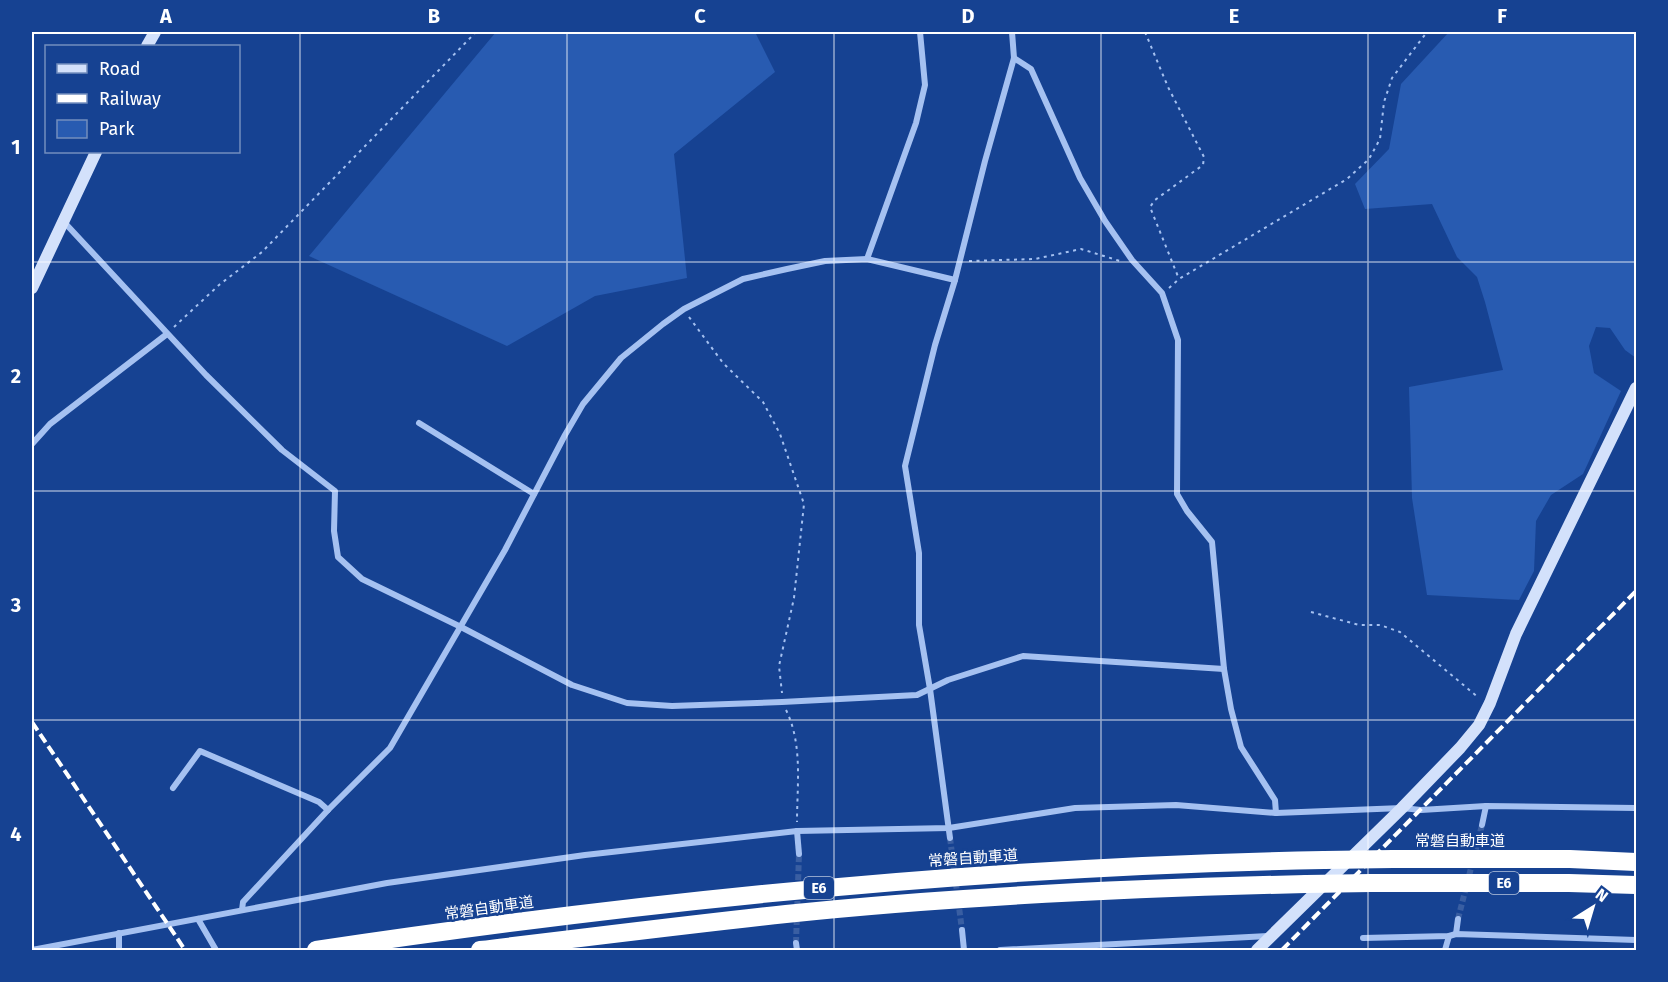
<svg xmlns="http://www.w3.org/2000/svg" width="1668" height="982" viewBox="0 0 1668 982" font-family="'Fira Sans','Noto Sans JP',sans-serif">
<rect width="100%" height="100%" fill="#164292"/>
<g fill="#285bb1">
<path d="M 496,32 L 755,32 L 775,72 L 674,154 L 687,278 L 595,296 L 507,346 L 309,256 Z"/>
<path d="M 1449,32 L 1636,32 L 1636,274 L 1635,287 L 1636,358 L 1625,350 L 1610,328 L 1596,327 L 1589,346 L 1594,373 L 1621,391 L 1583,474 L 1551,495 L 1536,521 L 1534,571 L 1519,600 L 1427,595 L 1412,498 L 1409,387 L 1503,370 L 1485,302 L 1477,277 L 1457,257 L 1432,204 L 1365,209 L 1355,184 L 1389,149 L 1401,84 Z"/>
</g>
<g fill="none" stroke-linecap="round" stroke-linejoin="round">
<g stroke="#395ea2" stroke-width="6" stroke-dasharray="6 3" stroke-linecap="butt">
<path d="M 950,838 L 962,930"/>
<path d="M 1458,919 L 1482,825"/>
<path d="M 796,943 L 799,854"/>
</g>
<g stroke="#a5c1f1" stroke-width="2" stroke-dasharray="3 4.5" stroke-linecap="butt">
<path d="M 1145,32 L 1168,87 L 1204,157 L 1203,165 L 1155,200 L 1150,207 L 1179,279"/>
<path d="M 969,261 L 1035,259 L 1081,249 L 1120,261"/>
<path d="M 1169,288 L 1179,279 L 1347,179 L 1369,159 L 1380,139 L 1384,102 L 1392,78 L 1427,32"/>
<path d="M 689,317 L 723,363 L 763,402 L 780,434 L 804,504 L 794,598 L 779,666 L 782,693"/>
<path d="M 174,327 L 219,285 L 262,252 L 476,32"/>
<path d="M 1311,612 L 1359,625 L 1380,625 L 1400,632 L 1479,698"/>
<path d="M 786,710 C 803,744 797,786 797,822"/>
</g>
<g stroke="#a5c1f1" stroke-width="6">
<path d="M 1014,58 L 1031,69 L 1080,178 L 1105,221 L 1132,260 L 1162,293 L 1178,340 L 1177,494 L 1187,511 L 1212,542 L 1224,669 L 1231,709 L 1241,747 L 1275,800 L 1276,813"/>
<path d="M 64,222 L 206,375 L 282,450 L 335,491 L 334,531 L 338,557 L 362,579 L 461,627 L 572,685 L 627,703 L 672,706 L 782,702 L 917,695 L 948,680 L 1023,656 L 1224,669"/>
<path d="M 867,259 L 916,123 L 925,85 L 920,32"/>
<path d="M 419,423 L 534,494"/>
<path d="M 32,444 L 50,424 L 167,334"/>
<path d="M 173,788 L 200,751 L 319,802 L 328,810"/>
<path d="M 1482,825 L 1486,806"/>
<path d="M 797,831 L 799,854"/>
<path d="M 950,838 L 930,689 L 919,625 L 919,553 L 905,466 L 935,345 L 955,280 L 985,161 L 1014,58 L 1012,32"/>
<path d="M 242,910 L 243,902 L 328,810 L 390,748 L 505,550 L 565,435 L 583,404 L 621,358 L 663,324 L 684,309 L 743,279 L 787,269 L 825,261 L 867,259 L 955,280"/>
<path d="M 198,919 L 216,950"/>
<path d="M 962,930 L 964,950"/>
<path d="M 119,933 L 119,950"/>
<path d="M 1456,934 L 1458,919"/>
<path d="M 1363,938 L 1449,936 L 1456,934 L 1636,940"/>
<path d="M 796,943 L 797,950"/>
<path d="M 32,950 L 387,883 L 585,855 L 797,831 L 949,828 L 1075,808 L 1176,805 L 1276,813 L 1402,808 L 1421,810 L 1486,806 L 1636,808"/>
<path d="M 1000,950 L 1268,936"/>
<path d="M 1445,950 L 1449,936"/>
</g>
<g stroke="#d3e1fb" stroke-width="12">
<path d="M 147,46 L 155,32"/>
<path d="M 32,288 L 96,152"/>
<path d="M 1257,950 L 1402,808 L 1460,748 L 1479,725 L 1490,703 L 1516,634 L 1636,388"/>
</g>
<g stroke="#fff" stroke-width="18">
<path d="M 1393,859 L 1570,859 L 1636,862"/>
<path d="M 1371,883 L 1569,883 L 1636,885"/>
<path d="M 316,950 C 650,900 987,866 1324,860"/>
<path d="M 480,950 C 582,938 684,925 786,914 C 958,896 1132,888 1306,884"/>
</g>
<g stroke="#fff" stroke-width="4" stroke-dasharray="10 4.5" stroke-linecap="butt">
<path d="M 32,722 L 185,950"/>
<path d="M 1282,950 L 1636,591"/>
</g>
<g stroke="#fff" stroke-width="18">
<path d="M 1324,860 L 1393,859"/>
<path d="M 1306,884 L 1371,883"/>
</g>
</g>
<path fill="none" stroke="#fff" stroke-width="1.5" stroke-opacity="0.55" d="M 300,32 L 300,950M 567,32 L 567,950M 834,32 L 834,950M 1101,32 L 1101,950M 1368,32 L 1368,950M 32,262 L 1636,262M 32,491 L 1636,491M 32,720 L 1636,720"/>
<g text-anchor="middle" stroke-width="5" stroke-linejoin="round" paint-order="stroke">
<g fill="#164292" stroke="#b9c6de" stroke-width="1.5">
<rect x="1489" y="872" width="30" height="22" rx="4.5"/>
<rect x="804" y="877" width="30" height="22" rx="4.5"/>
</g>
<g font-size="14" font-weight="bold" fill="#fff">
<text x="1504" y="888">E6</text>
<text x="819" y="893">E6</text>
</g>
<g font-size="15" fill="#fff" stroke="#164292">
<text x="1460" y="846">常磐自動車道</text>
<text transform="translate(973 858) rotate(-4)" y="5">常磐自動車道</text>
<text transform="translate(489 908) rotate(-8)" y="5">常磐自動車道</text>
</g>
</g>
<rect width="1668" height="982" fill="none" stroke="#164292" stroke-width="66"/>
<rect x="45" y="45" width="195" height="108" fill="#164292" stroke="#738ebe" stroke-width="1.5"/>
<rect x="57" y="64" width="30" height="9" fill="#d3e1fb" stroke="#738ebe" stroke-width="1.5"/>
<text x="99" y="75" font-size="18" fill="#ffffff">Road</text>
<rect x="57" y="94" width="30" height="9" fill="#ffffff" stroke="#738ebe" stroke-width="1.5"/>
<text x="99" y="105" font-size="18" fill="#ffffff">Railway</text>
<rect x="57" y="120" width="30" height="18" fill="#285bb1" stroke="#738ebe" stroke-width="1.5"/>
<text x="99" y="135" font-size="18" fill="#ffffff">Park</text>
<g transform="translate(1593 907) rotate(37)" stroke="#164292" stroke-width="4.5" paint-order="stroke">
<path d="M0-4.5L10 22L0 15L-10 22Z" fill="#ffffff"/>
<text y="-9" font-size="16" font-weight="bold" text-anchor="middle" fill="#ffffff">N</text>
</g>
<rect x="33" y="33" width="1602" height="916" fill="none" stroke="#fff" stroke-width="2"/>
<g font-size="20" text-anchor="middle" font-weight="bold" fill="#fff">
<text x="166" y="23">A</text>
<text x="434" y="23">B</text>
<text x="700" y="23">C</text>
<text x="968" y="23">D</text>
<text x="1234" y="23">E</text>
<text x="1502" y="23">F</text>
<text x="16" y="154">1</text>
<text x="16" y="383">2</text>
<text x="16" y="612">3</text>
<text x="16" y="841">4</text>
</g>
</svg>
